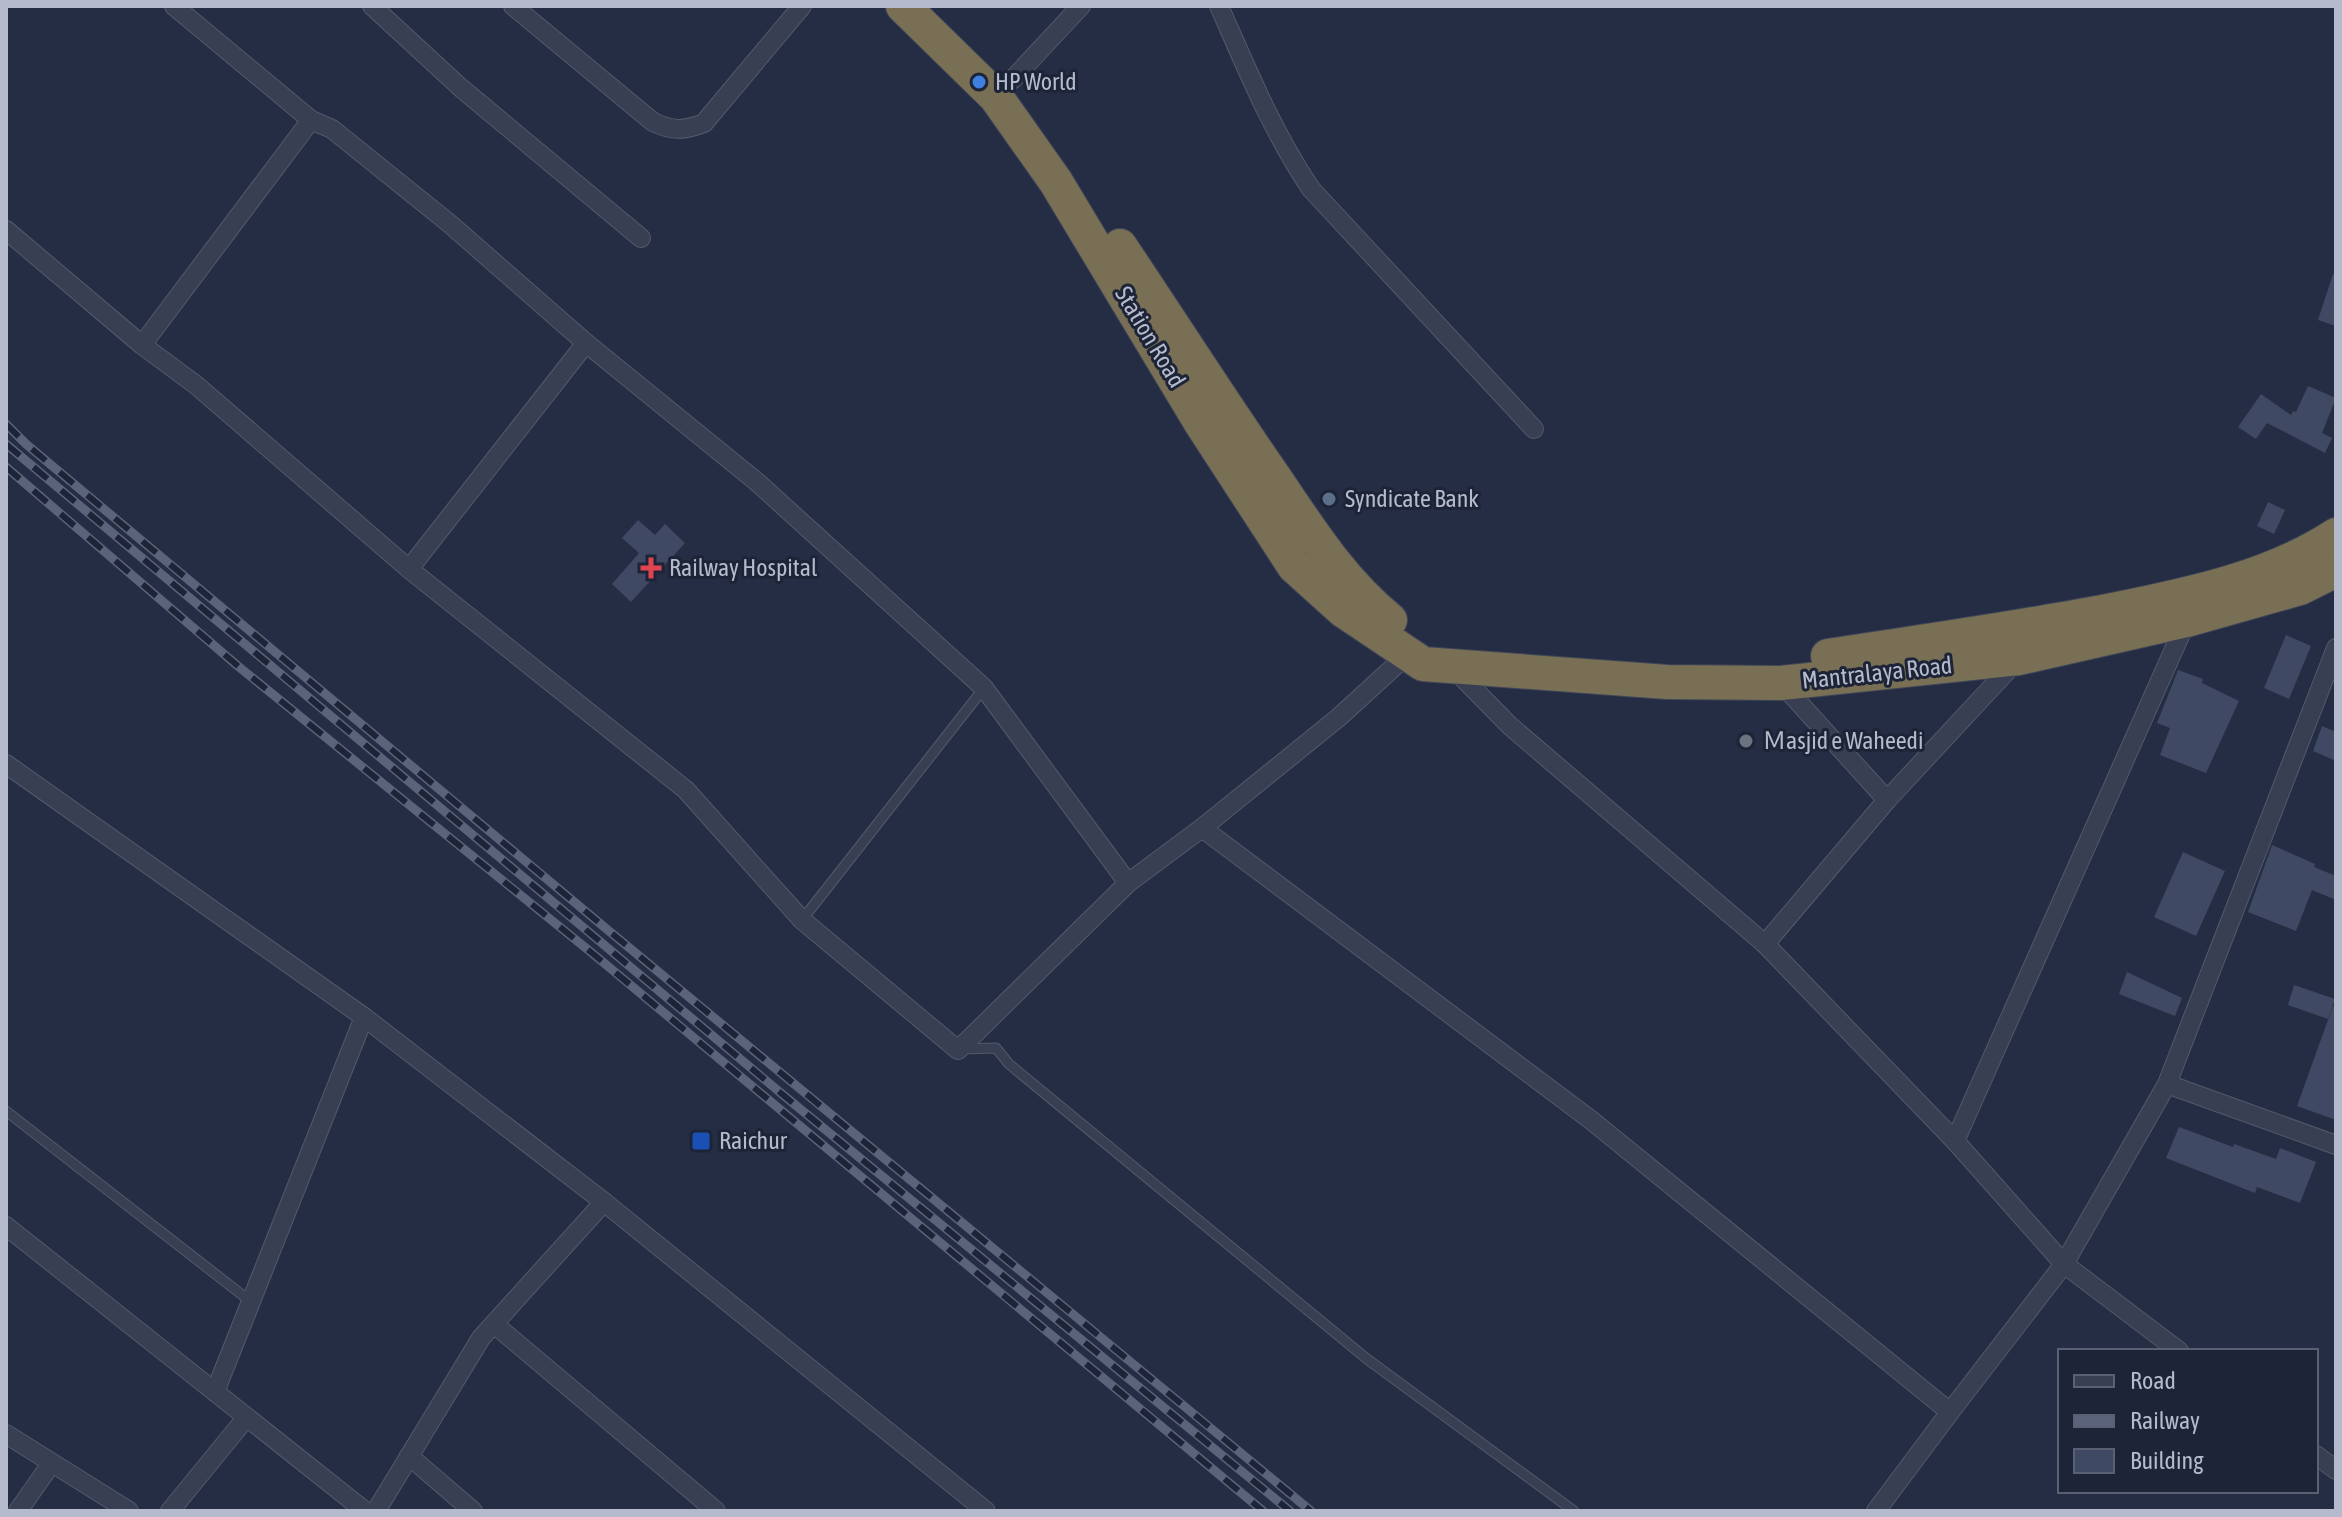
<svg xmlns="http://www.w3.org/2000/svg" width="2342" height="1517" viewBox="0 0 2342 1517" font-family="'Asap Condensed','Noto Sans SC',sans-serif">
<rect width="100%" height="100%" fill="#242d43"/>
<g fill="#404963">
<path d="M 2333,274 L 2336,275 L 2336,326 L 2318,320 Z"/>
<path d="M 2308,386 L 2336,398 L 2322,433 L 2332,438 L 2325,453 L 2267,423 L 2256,439 L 2238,427 L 2261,394 L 2291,415 L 2293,411 L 2296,412 Z"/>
<path d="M 2268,502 L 2285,510 L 2274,534 L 2257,526 Z"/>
<path d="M 638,520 L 655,535 L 665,524 L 685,543 L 631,602 L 612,584 L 639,553 L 622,538 Z"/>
<path d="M 2286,635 L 2311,646 L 2289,699 L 2264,688 Z"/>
<path d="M 2178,670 L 2203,679 L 2202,683 L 2239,701 L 2206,773 L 2160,755 L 2170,728 L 2157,723 Z"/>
<path d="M 2322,726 L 2336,732 L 2336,761 L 2313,751 Z"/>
<path d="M 2272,845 L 2315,864 L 2314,867 L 2336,876 L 2336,900 L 2312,890 L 2296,931 L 2248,912 Z"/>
<path d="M 2183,852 L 2225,871 L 2196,936 L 2154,917 Z"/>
<path d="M 2127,972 L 2182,998 L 2175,1016 L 2119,994 Z"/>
<path d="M 2294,985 L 2335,999 L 2328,1019 L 2288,1005 Z"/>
<path d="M 2333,1006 L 2336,1007 L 2336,1120 L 2297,1106 Z"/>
<path d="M 2179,1127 L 2233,1147 L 2234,1144 L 2276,1159 L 2280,1148 L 2316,1162 L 2300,1203 L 2257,1187 L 2255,1193 L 2166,1158 Z"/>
</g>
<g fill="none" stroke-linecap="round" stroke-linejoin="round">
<defs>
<g id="lane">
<path d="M 802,920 L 984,688"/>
<path d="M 961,1049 L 996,1048 L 1009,1064 L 1367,1359 L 1574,1511"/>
<path d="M 6,1111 L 250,1301"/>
</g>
<g id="street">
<path d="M 174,6 L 311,120 L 332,129 L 450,224 L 586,343 L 757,482 L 984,688 L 1128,883"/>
<path d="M 372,6 L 461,88 L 641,238"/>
<path d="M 513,6 L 653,122 C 672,131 684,131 704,123 L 802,6"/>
<path d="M 1219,6 C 1247,69 1272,131 1311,189 L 1534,429"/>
<path d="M 1012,80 L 1081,6"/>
<path d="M 6,230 L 142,345 L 196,385 L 409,569 L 686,790 L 802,920 L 958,1050 L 1128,883 L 1202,828 L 1338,718 L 1408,654 L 1410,648"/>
<path d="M 142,345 L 311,120"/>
<path d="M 409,569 L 586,343"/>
<path d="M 1453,668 L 1510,726 L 1765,944 L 1955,1141 L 2064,1264 L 2179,1351"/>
<path d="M 1781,683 L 1887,800"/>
<path d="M 6,764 L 364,1017 L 604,1202 L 986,1511"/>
<path d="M 1202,828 L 1591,1120 L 1950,1412 L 2064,1264 L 2167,1084 L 2336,1145"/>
<path d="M 1765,944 L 1887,800 L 2018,659"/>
<path d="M 2167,1084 L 2336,648"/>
<path d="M 1955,1141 L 2187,620"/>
<path d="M 6,1226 L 365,1511"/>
<path d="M 494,1324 L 716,1511"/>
<path d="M 215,1392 L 364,1017"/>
<path d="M 6,1434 L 129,1511"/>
<path d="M 2316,1455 L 2336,1470"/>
<path d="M 409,1456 L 473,1511"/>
<path d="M 18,1511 L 51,1464"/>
<path d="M 170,1511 L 246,1418"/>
<path d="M 376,1511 L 481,1338 L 604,1202"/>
<path d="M 1876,1511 L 1950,1412"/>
</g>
<g id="highway">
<path d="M 903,6 L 996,97 L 1056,182 L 1201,423 L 1294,566 L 1344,611 L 1423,664 L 1667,682 L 1781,683 L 2019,658 L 2187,620 L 2300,588 L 2336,570"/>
<path d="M 1120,246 C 1171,322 1220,399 1272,474 C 1309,528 1339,578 1390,620"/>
<path d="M 1828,656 C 1925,641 2022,628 2118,609 C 2192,594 2272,577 2336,535"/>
</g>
</defs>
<use href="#lane" stroke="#535a6c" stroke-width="11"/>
<use href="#street" stroke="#535a6c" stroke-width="20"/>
<use href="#highway" stroke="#404759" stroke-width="36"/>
<use href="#lane" stroke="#383f52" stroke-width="9"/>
<use href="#street" stroke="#383f52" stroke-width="18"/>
<use href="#highway" stroke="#796f55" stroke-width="34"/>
<defs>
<g id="rail">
<path d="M 6,424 L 26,444 L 609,931 L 1311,1511"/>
<path d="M 6,444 L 782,1094 L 1290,1511"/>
<path d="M 6,467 L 239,667 L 592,953 L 1263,1511"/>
</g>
</defs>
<use href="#rail" stroke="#5a6379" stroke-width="9"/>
<use href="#rail" stroke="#1d2437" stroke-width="6" stroke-dasharray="18" stroke-linecap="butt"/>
</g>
<circle fill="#3f7fe0" stroke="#1d2437" stroke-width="3" cx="979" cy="82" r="8"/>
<circle fill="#5c6f8a" stroke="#1d2437" stroke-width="3" cx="1329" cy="499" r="8"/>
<path fill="#e0444e" stroke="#1d2437" stroke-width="3" d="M647 556h8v8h8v8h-8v8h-8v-8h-8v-8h8z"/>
<circle fill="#6b7280" stroke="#1d2437" stroke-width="3" cx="1746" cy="741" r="8"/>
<rect fill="#1a4fb4" stroke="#1d2437" stroke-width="3" x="691" y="1131" width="20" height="20" rx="4"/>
<g text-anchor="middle" stroke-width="6" stroke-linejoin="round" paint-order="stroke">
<g font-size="24" fill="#b5bbcc" stroke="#1d2437" text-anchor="start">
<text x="995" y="90">HP World</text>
<text x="1345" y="507">Syndicate Bank</text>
<text x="669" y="576">Railway Hospital</text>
<text x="1762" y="749">Ｍasjid e Waheedi</text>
<text x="719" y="1149">Raichur</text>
</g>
<g font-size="24" fill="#b5bbcc" stroke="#1d2437">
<text transform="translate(1150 337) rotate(59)" y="8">Station Road</text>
<text transform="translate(1877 673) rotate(-6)" y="8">Mantralaya Road</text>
</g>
</g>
<rect width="2342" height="1517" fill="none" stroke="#b5bbcc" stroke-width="16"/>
<rect x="2058" y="1349" width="260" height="144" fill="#1d2437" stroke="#5a6073" stroke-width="2"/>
<rect x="2074" y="1375" width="40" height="12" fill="#383f52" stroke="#5a6073" stroke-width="2"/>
<text x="2130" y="1389" font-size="24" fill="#b5bbcc">Road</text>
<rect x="2074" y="1415" width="40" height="12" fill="#5a6379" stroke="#5a6073" stroke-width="2"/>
<text x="2130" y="1429" font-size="24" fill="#b5bbcc">Railway</text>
<rect x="2074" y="1449" width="40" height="24" fill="#404963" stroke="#5a6073" stroke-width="2"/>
<text x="2130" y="1469" font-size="24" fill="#b5bbcc">Building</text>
</svg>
